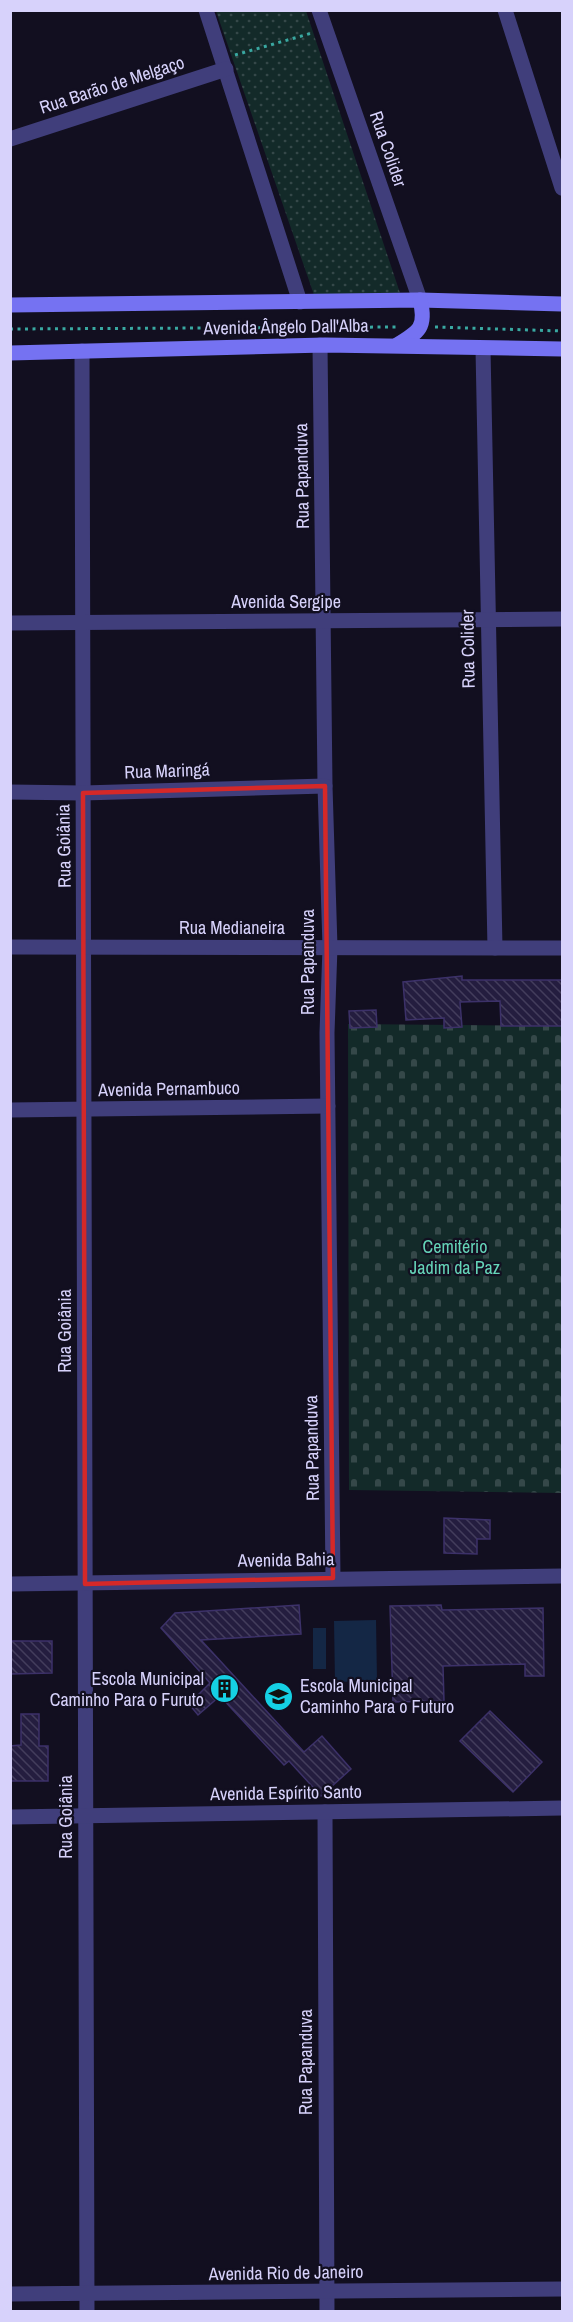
<svg xmlns="http://www.w3.org/2000/svg" width="573" height="2322" viewBox="0 0 573 2322" font-family="'Archivo Narrow',sans-serif">
<defs>
<pattern id="cemetery-stones" width="16" height="16" patternUnits="userSpaceOnUse" patternTransform="scale(1.5)"><rect width="16" height="16" fill="#132a29"/><path d="M2 7V4a2 2 0 0 1 4 0v3zM10 15v-3a2 2 0 0 1 4 0v3z" fill="#354849"/></pattern>
<pattern id="park-dots" width="8" height="8" patternUnits="userSpaceOnUse" patternTransform="scale(1.5)"><rect width="8" height="8" fill="#132a29"/><path d="M2 2h.1M6 6h.1" fill="none" stroke="#354849" stroke-width="1.8" stroke-linecap="round"/></pattern>
<pattern id="building-back-hatch" width="6" height="6" patternUnits="userSpaceOnUse" patternTransform="scale(1.5)"><rect width="6" height="6" fill="#241d3f"/><path d="M-1 5l2 2M0 0l6 6M5-1l2 2" fill="none" stroke="#433d5c"/></pattern>
</defs>
<rect width="100%" height="100%" fill="#120f20"/>
<path fill="url(#cemetery-stones)" d="M 348,1024 L 562,1026 L 562,1493 L 349,1490 Z"/>
<path fill="url(#park-dots)" d="M 216,11 L 306,11 L 401,296 L 314,295 Z"/>
<g fill="#142745">
<path d="M 376,1620 L 377,1681 L 335,1682 L 334,1621 Z"/>
<rect x="313" y="1628" width="13" height="41"/>
</g>
<g fill="url(#building-back-hatch)" stroke="#3c3169" stroke-width="1.5">
<path d="M 462,976 L 462,980 L 562,980 L 562,1026 L 501,1026 L 500,1001 L 460,1002 L 462,1027 L 444,1028 L 444,1018 L 406,1020 L 403,982 Z"/>
<path d="M 376,1010 L 377,1027 L 350,1028 L 349,1011 Z"/>
<path d="M 444,1518 L 490,1520 L 490,1539 L 477,1539 L 477,1554 L 444,1553 Z"/>
<path d="M 299,1605 L 301,1634 L 201,1640 L 304,1752 L 322,1736 L 351,1769 L 321,1796 L 289,1761 L 284,1765 L 220,1696 L 198,1715 L 189,1704 L 210,1683 L 161,1628 L 175,1613 Z"/>
<path d="M 441,1605 L 442,1610 L 543,1608 L 544,1676 L 525,1676 L 525,1664 L 443,1666 L 444,1701 L 393,1702 L 390,1606 Z"/>
<path d="M 10,1641 L 52,1641 L 52,1673 L 10,1674 Z"/>
<path d="M 490,1711 L 542,1762 L 513,1792 L 460,1741 Z"/>
<path d="M 21,1714 L 39,1714 L 39,1746 L 48,1746 L 48,1781 L 10,1781 L 10,1746 L 21,1745 Z"/>
</g>
<g fill="none" stroke-linecap="round" stroke-linejoin="round">
<g stroke="#39a8a1" stroke-width="3" stroke-dasharray="3 4.5" stroke-linecap="butt">
<path d="M 235,55 L 312,33"/>
<path d="M 435,327 L 562,331"/>
<path d="M 10,329 L 396,327"/>
</g>
<g stroke="#403e7b" stroke-width="15">
<path d="M 206,10 L 300,302"/>
<path d="M 319,10 L 420,300"/>
<path d="M 505,10 L 562,188"/>
<path d="M 10,139 L 226,69"/>
<path d="M 320,345 L 325,786 L 330,947 L 327,1033 L 333,1578"/>
<path d="M 483,349 L 495,948"/>
<path d="M 82,351 L 87,2312"/>
<path d="M 10,792 L 83,793 L 325,786"/>
<path d="M 10,947 L 562,948"/>
<path d="M 325,1812 L 327,2312"/>
</g>
<g stroke="#403e7b" stroke-width="15">
<path d="M 10,623 L 562,619"/>
<path d="M 10,1110 L 328,1106"/>
<path d="M 10,1584 L 562,1576"/>
<path d="M 10,1817 L 562,1808"/>
<path d="M 10,2294 L 562,2289"/>
</g>
<g stroke="#7572f2" stroke-width="15">
<path d="M 10,305 L 420,300 L 562,304"/>
<path d="M 397,345 C 419,332 427,327 420,300"/>
<path d="M 10,353 L 325,345 L 562,349"/>
</g>
</g>
<path fill="none" stroke="#d62828" stroke-width="4.5" stroke-linejoin="round" d="M 325,786 L 333,1578 L 85,1584 L 83,793 Z"/>
<defs>
<symbol id="building-disc" viewBox="-11 -11 22 22"><circle r="9.5" fill="#15d0e4" stroke="#120f20"/><path d="M-4-6H4V6H1V3H-1V6H-4ZM-2.5-4.3h1.7v1.8h-1.7ZM.8-4.3h1.7v1.8H.8ZM-2.5-1h1.7V.8h-1.7ZM.8-1h1.7V.8H.8Z" fill="#111"/></symbol>
<symbol id="school-disc" viewBox="-11 -11 22 22"><circle r="9.5" fill="#15d0e4" stroke="#120f20"/><path d="M0-5L7-2L0 1L-7-2ZM-4 1L0 2.5L4 1V4Q0 6-4 4Z" fill="#111"/></symbol>
</defs>
<g fill-rule="evenodd">
<use href="#building-disc" x="208" y="1672" width="33" height="33"/>
<use href="#school-disc" x="262" y="1680" width="33" height="33"/>
</g>
<g text-anchor="middle" stroke-width="4.5" stroke-linejoin="round" paint-order="stroke">
<g font-size="18" fill="#d7d2fb" stroke="#120f20">
<text transform="translate(112 85) rotate(-18)" y="6">Rua Barão de Melgaço</text>
<text transform="translate(388 149) rotate(71)" y="6">Rua Colider</text>
<text transform="translate(286 327) rotate(-1)" y="6">Avenida Ângelo Dall'Alba</text>
<text transform="translate(302 476) rotate(-91)" y="6">Rua Papanduva</text>
<text x="286" y="608">Avenida Sergipe</text>
<text transform="translate(468 649) rotate(-91)" y="6">Rua Colider</text>
<text transform="translate(167 771) rotate(-2)" y="6">Rua Maringá</text>
<text transform="translate(64 846) rotate(-91)" y="6">Rua Goiânia</text>
<text x="232" y="934">Rua Medianeira</text>
<text transform="translate(308 962) rotate(-90)" y="6">Rua Papanduva</text>
<text transform="translate(169 1089) rotate(-1)" y="6">Avenida Pernambuco</text>
<text transform="translate(65 1331) rotate(-90)" y="6">Rua Goiânia</text>
<text transform="translate(312 1448) rotate(-91)" y="6">Rua Papanduva</text>
<text transform="translate(286 1560) rotate(-1)" y="6">Avenida Bahia</text>
<text transform="translate(286 1793) rotate(-1)" y="6">Avenida Espírito Santo</text>
<text transform="translate(66 1817) rotate(-90)" y="6">Rua Goiânia</text>
<text transform="translate(306 2062) rotate(-90)" y="6">Rua Papanduva</text>
<text transform="translate(286 2273) rotate(-1)" y="6">Avenida Rio de Janeiro</text>
</g>
<g font-size="18" fill="#65d4b8" stroke="#120f20">
<text x="455" y="1253">Cemitério<tspan x="455" dy="21">Jadim da Paz</tspan></text>
</g>
<g font-size="18" fill="#d7d2fb" stroke="#120f20" text-anchor="end">
<text x="204" y="1685">Escola Municipal<tspan x="204" dy="21">Caminho Para o Furuto</tspan></text>
<text x="300" y="1692" text-anchor="start">Escola Municipal<tspan x="300" dy="21">Caminho Para o Futuro</tspan></text>
</g>
</g>
<rect width="573" height="2322" fill="none" stroke="#d7d2fb" stroke-width="24"/>
</svg>
